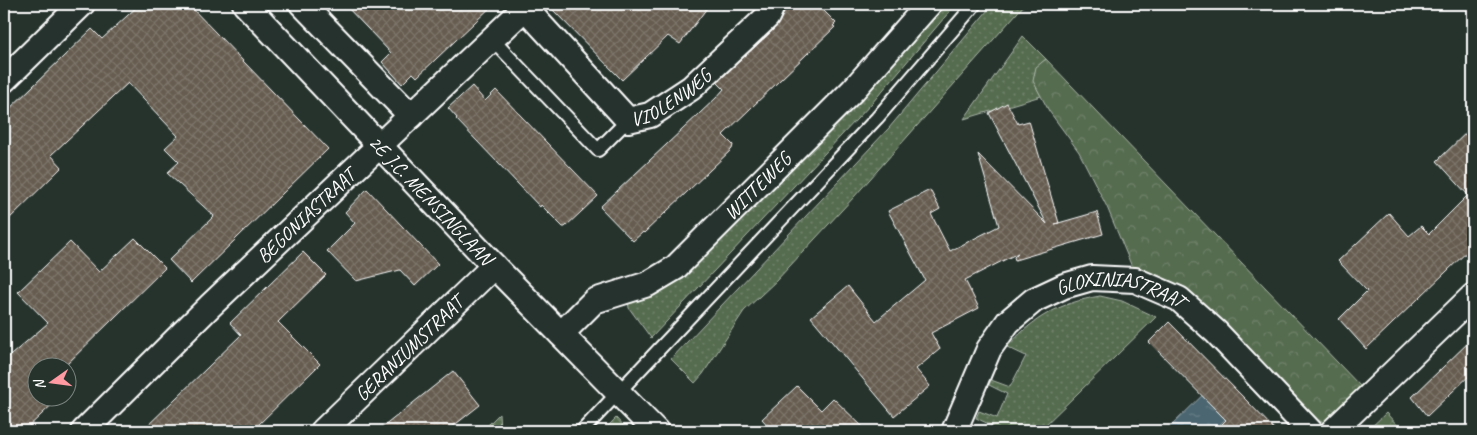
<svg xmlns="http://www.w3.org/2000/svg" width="1477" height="435" viewBox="0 0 1477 435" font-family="Caveat,sans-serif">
<defs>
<pattern id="grass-dots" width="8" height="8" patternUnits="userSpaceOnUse" patternTransform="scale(1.25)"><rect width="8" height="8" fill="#566c50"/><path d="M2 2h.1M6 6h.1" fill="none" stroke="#6f826a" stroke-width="1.8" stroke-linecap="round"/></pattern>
<pattern id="forest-crowns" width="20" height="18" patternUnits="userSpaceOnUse" patternTransform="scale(1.25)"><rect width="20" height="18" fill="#566c50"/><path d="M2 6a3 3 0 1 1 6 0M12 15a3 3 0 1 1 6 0" fill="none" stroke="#6f826a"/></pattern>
<pattern id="water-ripples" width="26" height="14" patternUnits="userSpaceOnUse" patternTransform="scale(1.25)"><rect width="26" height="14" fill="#4c6671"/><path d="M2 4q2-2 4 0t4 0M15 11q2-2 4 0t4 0" fill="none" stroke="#677d86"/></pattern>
<pattern id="building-cross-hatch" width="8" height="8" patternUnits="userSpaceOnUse" patternTransform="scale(1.25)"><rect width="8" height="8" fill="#665c50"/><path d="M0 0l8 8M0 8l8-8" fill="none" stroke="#7d746a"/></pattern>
</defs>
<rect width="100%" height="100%" fill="#26332d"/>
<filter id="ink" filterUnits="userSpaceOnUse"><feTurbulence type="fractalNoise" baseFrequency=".02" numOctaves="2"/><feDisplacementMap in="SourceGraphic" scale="10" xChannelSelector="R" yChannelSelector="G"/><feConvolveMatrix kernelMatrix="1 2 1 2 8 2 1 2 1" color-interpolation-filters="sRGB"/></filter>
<g filter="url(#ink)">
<g fill="url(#grass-dots)" stroke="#aab6a8">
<path d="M 940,4 L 956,4 L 872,103 L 651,338 L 629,308 L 628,300 L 661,291 L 680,278 Z"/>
<path d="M 993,4 L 1025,4 L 854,197 L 776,281 L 744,311 L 703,374 L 695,383 L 671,359 L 889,128 Z"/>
<path d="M 1023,36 L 1046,59 C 1030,72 1032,79 1041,96 L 964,119 Z"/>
<path d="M 1100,296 L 1122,301 L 1156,317 L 1039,431 L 991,431 L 993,426 L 976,418 L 979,411 L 997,418 L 1007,394 L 989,385 L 991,380 L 1010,387 L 1026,356 L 1007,347 C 1034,317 1060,303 1100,296 Z"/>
<path d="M 499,414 L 500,431 L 482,431 Z"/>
<path d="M 616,418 L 628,431 L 603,431 Z"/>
</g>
<g fill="url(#forest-crowns)" stroke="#aab6a8">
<path d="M 1046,59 L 1362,388 L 1326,422 L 1317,422 L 1191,297 L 1144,270 L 1132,267 L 1107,207 L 1079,152 L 1049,111 L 1033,81 L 1036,67 Z"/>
<path d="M 1386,413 L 1403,431 L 1367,431 Z"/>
</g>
<path fill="url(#water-ripples)" stroke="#94a3aa" d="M 1221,377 L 1245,400 L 1213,431 L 1166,431 Z"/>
<g fill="url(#building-cross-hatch)" stroke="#fff">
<path d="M 140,4 L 188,4 L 328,149 L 191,283 L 169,260 L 214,216 L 167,173 L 179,162 L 165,148 L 178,136 L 128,83 L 51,155 L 62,167 L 4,224 L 4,114 L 92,29 L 102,39 Z"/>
<path d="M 344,4 L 494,4 L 417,77 L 413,73 L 402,84 L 382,62 L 391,53 Z"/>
<path d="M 547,4 L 710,4 L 680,44 L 668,36 L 622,80 Z"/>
<path d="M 789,4 L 817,4 L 836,23 L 833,26 L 835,27 L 723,135 L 733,145 L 732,149 L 644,233 L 643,232 L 633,241 L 600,207 L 716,98 L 724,89 L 717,82 L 776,27 Z"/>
<path d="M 472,86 L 485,101 L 496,90 L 598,196 L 565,227 L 563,227 L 541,205 L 540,207 L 456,119 L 457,118 L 448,108 Z"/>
<path d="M 1007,103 L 1018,124 L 1029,121 L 1059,223 L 1055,224 L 1097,212 L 1103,234 L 1015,260 L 1014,257 L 1018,253 L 965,280 L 979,308 L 931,333 L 940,349 L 916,369 L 930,386 L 894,416 L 811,317 L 848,286 L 876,321 L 925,280 L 888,211 L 930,190 L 940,209 L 931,214 L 950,251 L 999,226 L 978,154 L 1047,224 L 989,113 Z"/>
<path d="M 1473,126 L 1473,246 L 1366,349 L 1339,319 L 1367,291 L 1338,261 L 1389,213 L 1409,236 L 1421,226 L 1429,234 L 1468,195 L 1437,161 Z"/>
<path d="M 367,189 L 438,264 L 415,286 L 400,270 L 356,281 L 327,251 L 355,223 L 345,212 Z"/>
<path d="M 135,238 L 165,268 L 63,368 L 38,368 L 38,398 L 59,398 L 24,431 L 4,431 L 4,361 L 48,323 L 18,292 L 70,242 L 99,272 Z"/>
<path d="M 303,252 L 326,275 L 278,322 L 320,364 L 252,431 L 142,431 L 241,335 L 230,323 Z"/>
<path d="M 1169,322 L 1246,400 L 1276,431 L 1215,431 L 1226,420 L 1149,342 Z"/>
<path d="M 1473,338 L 1473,372 L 1427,416 L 1412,397 Z"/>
<path d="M 453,371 L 480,405 L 447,431 L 378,431 Z"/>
<path d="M 797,386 L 821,410 L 833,398 L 867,431 L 773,431 L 762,419 Z"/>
</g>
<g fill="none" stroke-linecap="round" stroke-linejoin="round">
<defs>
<g id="lane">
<path d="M 492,39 L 598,150 L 628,120"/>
<path d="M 582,431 L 877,118 L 975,4"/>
</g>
<g id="street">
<path id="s1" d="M 245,4 L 494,266 L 656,431"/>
<path d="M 302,4 L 411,116"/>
<path id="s2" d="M 525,8 L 628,120 L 650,115 L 691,88 L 767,17 L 773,4"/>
<path d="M 4,80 L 82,4"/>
<path id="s3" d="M 561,334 L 594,301 L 648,284 L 675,268 L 853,90 L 929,4"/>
<path id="s4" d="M 84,431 L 210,306 L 529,4"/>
<path id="s5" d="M 323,431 L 494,266"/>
<path id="s6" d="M 954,431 L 989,349 L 1008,322 L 1034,300 L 1064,286 L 1092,278 L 1135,280 L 1179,299 L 1216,332 L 1310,431"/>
<path d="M 1333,431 L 1473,296"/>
</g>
</defs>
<use href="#lane" stroke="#fff" stroke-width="16"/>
<use href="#street" stroke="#fff" stroke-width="28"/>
<use href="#lane" stroke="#26332d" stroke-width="12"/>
<use href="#street" stroke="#26332d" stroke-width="24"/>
</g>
</g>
<g text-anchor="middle" stroke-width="5" stroke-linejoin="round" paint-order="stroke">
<g font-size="20" fill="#fff" stroke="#26332d">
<text dy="7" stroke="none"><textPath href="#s2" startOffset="201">VIOLENWEG</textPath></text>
<text dy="7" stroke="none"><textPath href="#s3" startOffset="251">WITTEWEG</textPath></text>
<text dy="7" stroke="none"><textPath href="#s1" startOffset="270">2E J.C. MENSINGLAAN</textPath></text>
<text dy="7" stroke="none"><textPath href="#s4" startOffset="309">BEGONIASTRAAT</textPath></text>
<text dy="7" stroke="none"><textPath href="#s6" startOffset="248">GLOXINIASTRAAT</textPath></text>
<text dy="7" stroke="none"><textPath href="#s5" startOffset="119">GERANIUMSTRAAT</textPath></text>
</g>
</g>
<rect width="1477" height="435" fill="none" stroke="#26332d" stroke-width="20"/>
<rect x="10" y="10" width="1457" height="415" fill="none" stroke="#fff" stroke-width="2" filter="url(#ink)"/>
<g transform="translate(52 382) rotate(256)"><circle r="24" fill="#26332d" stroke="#7d8581"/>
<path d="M0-4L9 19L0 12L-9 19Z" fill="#ff9aa2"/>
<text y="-8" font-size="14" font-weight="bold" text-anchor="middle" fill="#ffffff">N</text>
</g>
</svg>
